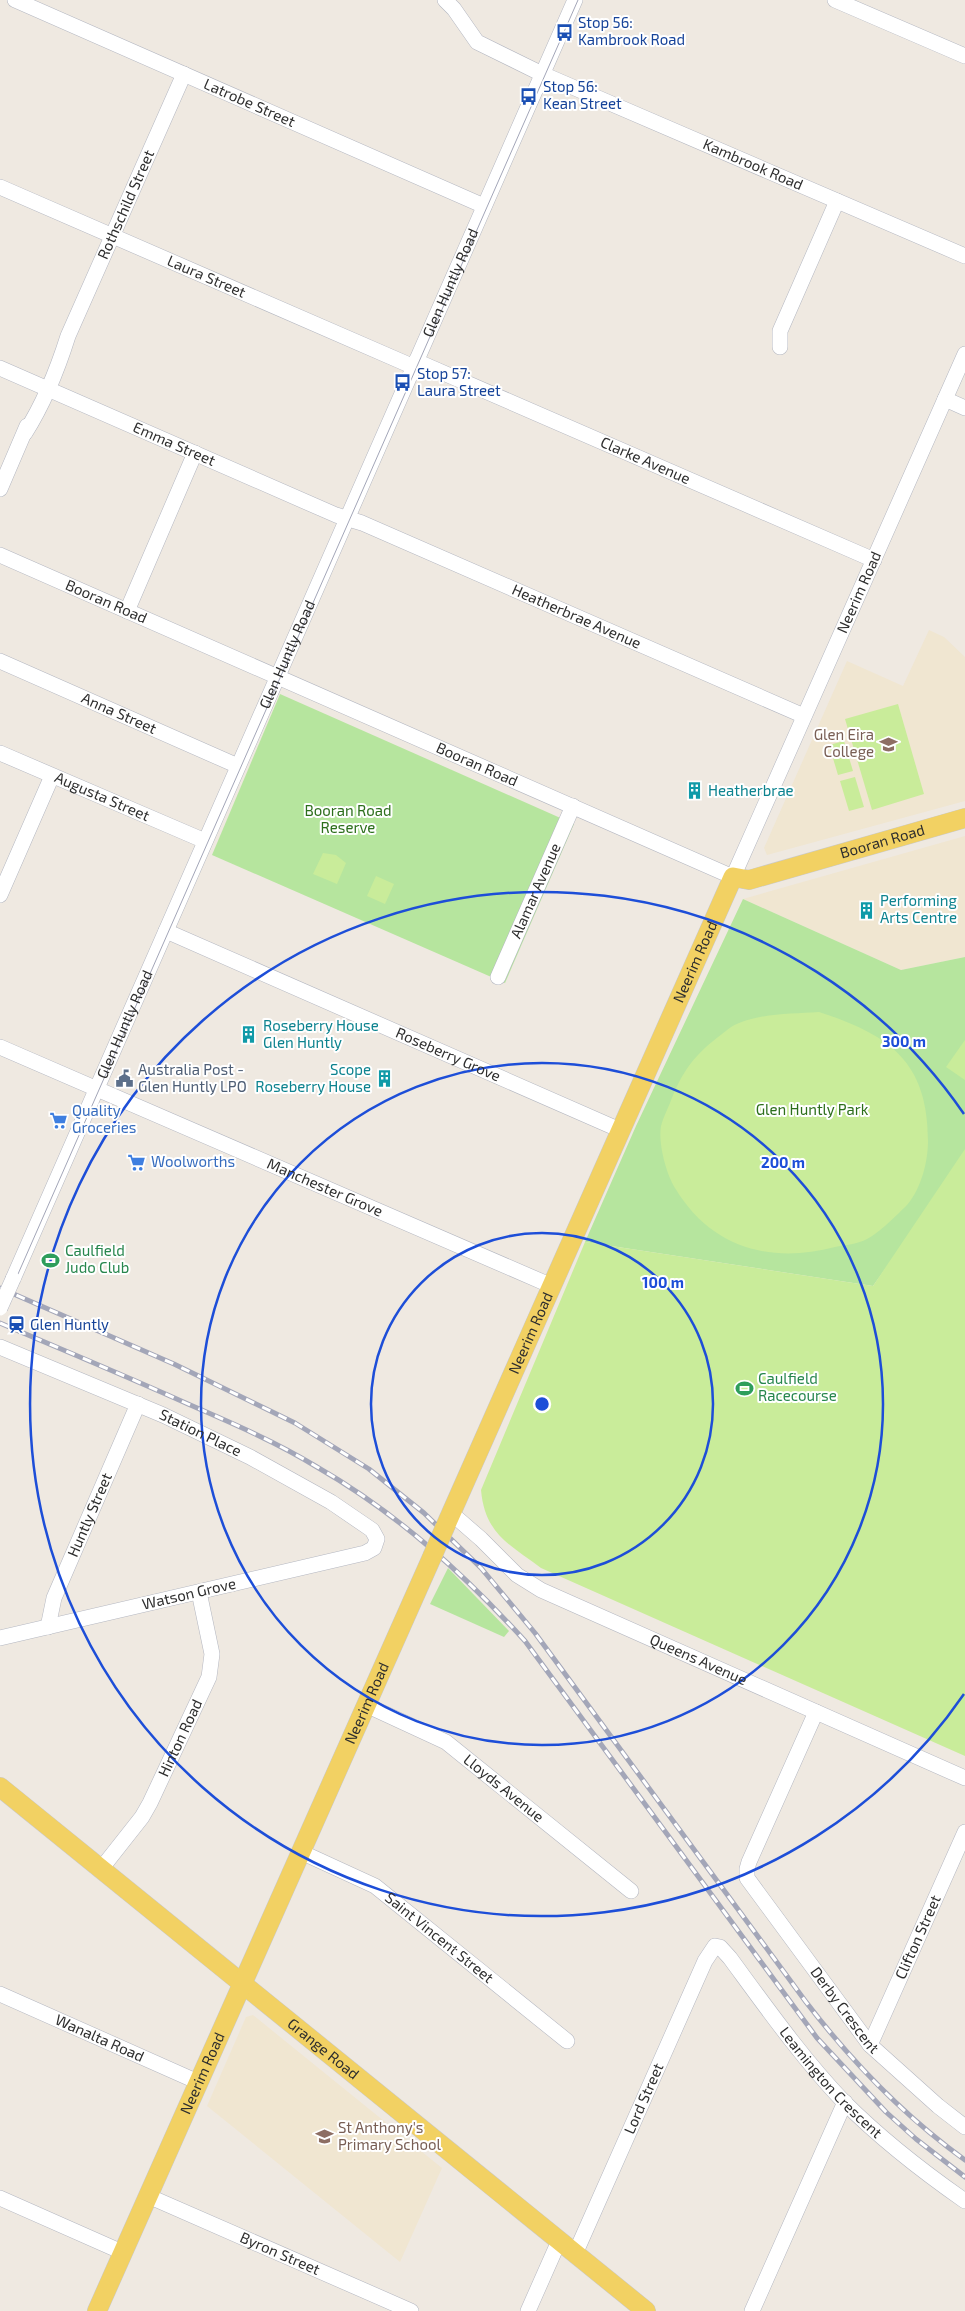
<svg xmlns="http://www.w3.org/2000/svg" width="965" height="2311" viewBox="0 0 965 2311" font-family="'Exo 2',sans-serif">
<rect width="100%" height="100%" fill="#efe9e1"/>
<g fill="#f0e6d1">
<path d="M 929,630 L 944,637 L 965,657 L 965,801 L 767,855 L 764,848 L 847,661 L 903,686 Z"/>
<path d="M 965,836 L 965,957 L 901,970 L 743,899 Z"/>
<path d="M 253,2015 L 442,2168 L 400,2262 L 207,2106 L 246,2017 Z"/>
</g>
<g fill="#b6e59e">
<path d="M 280,694 L 574,824 L 505,983 L 212,855 Z"/>
<path d="M 743,899 L 901,970 L 965,957 L 965,1157 L 873,1286 L 585,1242 L 636,1126 Z"/>
<path d="M 448,1568 L 509,1631 L 504,1637 L 430,1604 Z"/>
</g>
<g fill="#c9ec9a">
<path d="M 898,704 L 924,794 L 872,810 L 845,719 Z"/>
<path d="M 844,741 L 853,771 L 838,775 L 829,745 Z"/>
<path d="M 855,777 L 864,807 L 849,811 L 840,781 Z"/>
<path d="M 323,853 L 336,855 L 346,863 L 337,884 L 313,874 Z"/>
<path d="M 376,876 L 394,884 L 385,904 L 367,896 Z"/>
<path d="M 819,1012 C 890,1035 928,1062 928,1141 C 928,1162 921,1189 907,1205 C 897,1215 879,1233 867,1239 C 858,1244 845,1245 835,1247 C 770,1264 711,1248 675,1188 C 666,1173 658,1143 661,1126 C 663,1118 667,1110 670,1103 C 682,1071 695,1054 722,1034 C 727,1030 733,1025 739,1023 C 764,1013 793,1014 819,1012 Z"/>
<path d="M 965,1040 L 965,1080 L 946,1067 Z"/>
<path d="M 965,1149 L 965,1756 L 541,1568 C 509,1544 485,1534 481,1490 L 585,1242 L 873,1286 Z"/>
</g>
<g fill="none" stroke-linecap="round" stroke-linejoin="round">
<defs>
<g id="minor">
<path id="s1" d="M 15,0 L 484,206"/>
<path id="s2" d="M 445,0 L 454,9 L 477,42 L 540,73 L 965,256"/>
<path d="M 835,0 L 965,56"/>
<path id="s3" d="M 0,187 L 414,367"/>
<path d="M 780,347 L 780,331 L 837,201"/>
<path id="s4" d="M 416,361 L 874,560"/>
<path id="s5" d="M 0,368 L 336,515 L 362,523 L 804,716"/>
<path d="M 945,399 L 965,408"/>
<path id="s6" d="M 25,433 C 44,403 57,371 68,336 L 184,74"/>
<path d="M 0,489 L 27,426"/>
<path id="s7" d="M 0,555 L 733,877 L 965,354"/>
<path d="M 127,611 L 195,453"/>
<path id="s8" d="M 0,661 L 238,766"/>
<path id="s9" d="M 0,753 L 205,841"/>
<path d="M 0,895 L 52,776"/>
<path id="s10" d="M 166,931 L 620,1130"/>
<path id="s11" d="M 498,977 L 573,806"/>
<path id="s12" d="M 0,1047 L 552,1286"/>
<path id="s13" d="M 13,1279 L 575,0"/>
<path id="s14" d="M 0,1347 L 163,1415 L 250,1457 L 331,1502 L 372,1530 L 377,1539 L 374,1548 L 365,1553 L 0,1638"/>
<path id="s15" d="M 451,1513 L 481,1539 L 517,1575 L 541,1590 L 965,1778"/>
<path id="s16" d="M 48,1627 L 54,1598 L 138,1404"/>
<path id="s17" d="M 366,1705 L 446,1742 L 631,1891"/>
<path id="s18" d="M 816,1712 L 749,1862 L 747,1869 L 747,1878 L 870,2045 L 938,2106 L 965,2127"/>
<path id="s19" d="M 301,1852 L 375,1886 L 567,2041"/>
<path id="s20" d="M 101,1869 L 142,1817 L 150,1803 L 209,1677 L 212,1654 L 199,1592"/>
<path id="s21" d="M 0,1994 L 198,2082"/>
<path id="s22" d="M 870,2045 L 965,1832"/>
<path id="s23" d="M 148,2196 L 411,2311"/>
<path d="M 0,2198 L 122,2252"/>
<path id="s24" d="M 575,2254 L 705,1961 L 715,1946 L 720,1947 L 730,1958 C 766,2007 802,2058 844,2102 C 881,2139 922,2171 965,2201"/>
<path d="M 528,2311 L 559,2241"/>
<path d="M 752,2311 L 845,2102"/>
</g>
<g id="major">
<path id="s25" d="M 445,1527 L 733,877 L 749,880 L 965,818"/>
<path id="s26" d="M 0,1787 L 646,2311"/>
<path id="s27" d="M 97,2311 L 432,1557"/>
</g>
</defs>
<use href="#minor" stroke="#b4b7c1" stroke-width="16"/>
<use href="#major" stroke="#c9c9c9" stroke-width="20"/>
<use href="#minor" stroke="#fff" stroke-width="15"/>
<use href="#major" stroke="#f2d163" stroke-width="19"/>
<path stroke="#a3a6b8" stroke-width="1" d="M 0,1315 L 578,0"/>
<defs>
<g id="rail">
<path d="M 0,1288 L 174,1364 L 295,1423 L 369,1469 L 424,1513 L 481,1568 L 535,1633 L 806,2002 C 852,2062 904,2116 965,2160"/>
<path d="M 0,1323 C 63,1350 126,1376 188,1404 C 232,1423 276,1442 317,1467 C 397,1513 463,1573 525,1641 L 817,2038 L 886,2112 L 916,2139 L 965,2177"/>
</g>
</defs>
<use href="#rail" stroke="#a3a6b8" stroke-width="5"/>
<use href="#rail" stroke="#fff" stroke-width="3" stroke-dasharray="9" stroke-linecap="butt"/>
<defs>
<path id="minor-bridge" d="M 0,1308 L 13,1279"/>
<path id="major-bridge" d="M 432,1557 L 445,1527"/>
</defs>
<use href="#minor-bridge" stroke="#b4b7c1" stroke-width="16" stroke-linecap="butt"/>
<use href="#major-bridge" stroke="#c9c9c9" stroke-width="20" stroke-linecap="butt"/>
<use href="#minor-bridge" stroke="#fff" stroke-width="15"/>
<use href="#major-bridge" stroke="#f2d163" stroke-width="19"/>
</g>
<g fill="none" stroke="#1d4ed8" stroke-width="2.5">
<circle cx="542" cy="1404" r="171"/>
<circle cx="542" cy="1404" r="341"/>
<path d="M964 1694A512 512 0 1 1 964 1114"/>
</g>
<defs>
<symbol id="bus-bare" viewBox="-9 -9 18 18"><path d="M-5-6H5V4H4V6H2V4H-2V6H-4V4H-5ZM-3.5-4V0h7V-4ZM-3.5 1.2v1.5H-2V1.2ZM2 1.2v1.5H3.5V1.2Z" fill="#1a4fb4" stroke="#fff" stroke-width="2.5" paint-order="stroke"/></symbol>
<symbol id="school-bare" viewBox="-9 -9 18 18"><path d="M0-5L7-2L0 1L-7-2ZM-4 1L0 2.5L4 1V4Q0 6-4 4Z" fill="#8d6e63" stroke="#fff" stroke-width="2.5" paint-order="stroke"/></symbol>
<symbol id="building-bare" viewBox="-9 -9 18 18"><path d="M-4-6H4V6H1V3H-1V6H-4ZM-2.5-4.3h1.7v1.8h-1.7ZM.8-4.3h1.7v1.8H.8ZM-2.5-1h1.7V.8h-1.7ZM.8-1h1.7V.8H.8Z" fill="#0f9aa8" stroke="#fff" stroke-width="2.5" paint-order="stroke"/></symbol>
<symbol id="civic-bare" viewBox="-9 -9 18 18"><path d="M-.6-6.5H3V-4.5H.6V-3L4-1V1h2V6H-6V1h2V-1L-.6-3ZM-1.2 2.5V6h2.4V2.5Z" fill="#5c6f8a" stroke="#fff" stroke-width="2.5" paint-order="stroke"/></symbol>
<symbol id="supermarket-bare" viewBox="-9 -9 18 18"><path d="M-6-5.5h2.5l.6 2H6L4.5 2H-2.5L-4.4-4H-6ZM-1.5 3.2a1.3 1.3 0 1 0 .1 0ZM3 3.2a1.3 1.3 0 1 0 .1 0Z" fill="#3f7fe0" stroke="#fff" stroke-width="2.5" paint-order="stroke"/></symbol>
<symbol id="stadium-bare" viewBox="-9 -9 18 18"><path d="M0-5a6.5 5 0 1 0 0 10a6.5 5 0 1 0 0-10ZM-3.5-1.8h7v3.6h-7Z" fill="#2e9e5b" stroke="#fff" stroke-width="2.5" paint-order="stroke"/></symbol>
<symbol id="station-bare" viewBox="-9 -9 18 18"><path d="M-3-6H3Q5-6 5-4V2Q5 4 3 4L4.5 6H3L1.5 4h-3L-3 6H-4.5L-3 4Q-5 4-5 2V-4Q-5-6-3-6ZM-3.5-4v3h7v-3ZM-3.5 1v1.5H-2V1ZM2 1v1.5H3.5V1Z" fill="#1a4fb4" stroke="#fff" stroke-width="2.5" paint-order="stroke"/></symbol>
</defs>
<g fill-rule="evenodd">
<use href="#bus-bare" x="552" y="20" width="25" height="25"/>
<use href="#bus-bare" x="516" y="84" width="25" height="25"/>
<use href="#bus-bare" x="390" y="370" width="25" height="25"/>
<use href="#school-bare" x="876" y="732" width="25" height="25"/>
<use href="#building-bare" x="682" y="778" width="25" height="25"/>
<use href="#building-bare" x="854" y="898" width="25" height="25"/>
<use href="#building-bare" x="236" y="1022" width="25" height="25"/>
<use href="#civic-bare" x="112" y="1066" width="25" height="25"/>
<use href="#building-bare" x="372" y="1066" width="25" height="25"/>
<use href="#supermarket-bare" x="46" y="1108" width="25" height="25"/>
<use href="#supermarket-bare" x="124" y="1150" width="25" height="25"/>
<use href="#stadium-bare" x="38" y="1248" width="25" height="25"/>
<use href="#station-bare" x="4" y="1312" width="25" height="25"/>
<use href="#stadium-bare" x="732" y="1376" width="25" height="25"/>
<use href="#school-bare" x="312" y="2124" width="25" height="25"/>
</g>
<g text-anchor="middle" stroke-width="4" stroke-linejoin="round" paint-order="stroke">
<g font-size="15" fill="#164399" stroke="#fff" text-anchor="start">
<text x="578" y="28">Stop 56:<tspan x="578" dy="17">Kambrook Road</tspan></text>
<text x="543" y="92">Stop 56:<tspan x="543" dy="17">Kean Street</tspan></text>
<text x="417" y="379">Stop 57:<tspan x="417" dy="17">Laura Street</tspan></text>
<text x="30" y="1330">Glen Huntly</text>
</g>
<g font-size="15" fill="#2e2e2e" stroke="#fff">
<text dy="5" stroke="none"><textPath href="#s1" startOffset="256">Latrobe Street</textPath></text>
<text dy="5" stroke="none"><textPath href="#s2" startOffset="355">Kambrook Road</textPath></text>
<text dy="5" stroke="none"><textPath href="#s6" startOffset="250">Rothschild Street</textPath></text>
<text dy="5" stroke="none"><textPath href="#s3" startOffset="225">Laura Street</textPath></text>
<text dy="5" stroke="none"><textPath href="#s13" startOffset="1088">Glen Huntly Road</textPath></text>
<text dy="5" stroke="none"><textPath href="#s5" startOffset="190">Emma Street</textPath></text>
<text dy="5" stroke="none"><textPath href="#s4" startOffset="250">Clarke Avenue</textPath></text>
<text dy="5" stroke="none"><textPath href="#s7" startOffset="1112">Neerim Road</textPath></text>
<text dy="5" stroke="none"><textPath href="#s7" startOffset="116">Booran Road</textPath></text>
<text dy="5" stroke="none"><textPath href="#s5" startOffset="628">Heatherbrae Avenue</textPath></text>
<text dy="5" stroke="none"><textPath href="#s13" startOffset="682">Glen Huntly Road</textPath></text>
<text dy="5" stroke="none"><textPath href="#s8" startOffset="130">Anna Street</textPath></text>
<text dy="5" stroke="none"><textPath href="#s7" startOffset="521">Booran Road</textPath></text>
<text dy="5" stroke="none"><textPath href="#s9" startOffset="111">Augusta Street</textPath></text>
<text dy="5" stroke="none"><textPath href="#s25" startOffset="866">Booran Road</textPath></text>
<text dy="5" stroke="none"><textPath href="#s11" startOffset="94">Alamar Avenue</textPath></text>
<text dy="5" stroke="none"><textPath href="#s25" startOffset="618">Neerim Road</textPath></text>
<text dy="5" stroke="none"><textPath href="#s13" startOffset="278">Glen Huntly Road</textPath></text>
<text dy="5" stroke="none"><textPath href="#s10" startOffset="308">Roseberry Grove</textPath></text>
<text dy="5" stroke="none"><textPath href="#s12" startOffset="354">Manchester Grove</textPath></text>
<text dy="5" stroke="none"><textPath href="#s25" startOffset="212">Neerim Road</textPath></text>
<text dy="5" stroke="none"><textPath href="#s14" startOffset="218">Station Place</textPath></text>
<text dy="5" stroke="none"><textPath href="#s16" startOffset="120">Huntly Street</textPath></text>
<text transform="translate(189 1594) rotate(-13)" y="5">Watson Grove</text>
<text dy="5" stroke="none"><textPath href="#s15" startOffset="291">Queens Avenue</textPath></text>
<text dy="5" stroke="none"><textPath href="#s27" startOffset="665">Neerim Road</textPath></text>
<text dy="5" stroke="none"><textPath href="#s20" startOffset="154">Hinton Road</textPath></text>
<text dy="5" stroke="none"><textPath href="#s17" startOffset="162">Lloyds Avenue</textPath></text>
<text dy="5" stroke="none"><textPath href="#s19" startOffset="164">Saint Vincent Street</textPath></text>
<text dy="5" stroke="none"><textPath href="#s22" startOffset="118">Clifton Street</textPath></text>
<text dy="5" stroke="none"><textPath href="#s18" startOffset="345">Derby Crescent</textPath></text>
<text dy="5" stroke="none"><textPath href="#s21" startOffset="109">Wanalta Road</textPath></text>
<text dy="5" stroke="none"><textPath href="#s26" startOffset="416">Grange Road</textPath></text>
<text dy="5" stroke="none"><textPath href="#s27" startOffset="260">Neerim Road</textPath></text>
<text dy="5" stroke="none"><textPath href="#s24" startOffset="519">Leamington Crescent</textPath></text>
<text dy="5" stroke="none"><textPath href="#s24" startOffset="170">Lord Street</textPath></text>
<text dy="5" stroke="none"><textPath href="#s23" startOffset="144">Byron Street</textPath></text>
</g>
<g font-size="15" fill="#785e54" stroke="#fff" text-anchor="end">
<text x="874" y="740">Glen Eira<tspan x="874" dy="17">College</tspan></text>
<text x="338" y="2133" text-anchor="start">St Anthony's<tspan x="338" dy="17">Primary School</tspan></text>
</g>
<g font-size="15" fill="#0d838f" stroke="#fff" text-anchor="start">
<text x="708" y="796">Heatherbrae</text>
<text x="880" y="906">Performing<tspan x="880" dy="17">Arts Centre</tspan></text>
<text x="263" y="1031">Roseberry House<tspan x="263" dy="17">Glen Huntly</tspan></text>
<text x="371" y="1075" text-anchor="end">Scope<tspan x="371" dy="17">Roseberry House</tspan></text>
</g>
<g font-size="15" fill="#2c6e1b" stroke="#fff">
<text x="348" y="816">Booran Road<tspan x="348" dy="17">Reserve</tspan></text>
<text x="812" y="1115">Glen Huntly Park</text>
</g>
<g font-size="15" fill="#4e5e75" stroke="#fff" text-anchor="start">
<text x="138" y="1075">Australia Post -<tspan x="138" dy="17">Glen Huntly LPO</tspan></text>
</g>
<g font-size="15" fill="#366cbe" stroke="#fff" text-anchor="start">
<text x="72" y="1116">Quality<tspan x="72" dy="17">Groceries</tspan></text>
<text x="151" y="1167">Woolworths</text>
</g>
<g font-size="15" fill="#27864d" stroke="#fff" text-anchor="start">
<text x="65" y="1256">Caulfield<tspan x="65" dy="17">Judo Club</tspan></text>
<text x="758" y="1384">Caulfield<tspan x="758" dy="17">Racecourse</tspan></text>
</g>
</g>
<circle cx="542" cy="1404" r="8" fill="#1d4ed8" stroke="#fff" stroke-width="2.5"/>
<g font-size="15" text-anchor="middle" font-weight="bold" fill="#1d4ed8" stroke="#fff" stroke-width="4" stroke-linejoin="round" paint-order="stroke">
<text x="904" y="1047">300 m</text>
<text x="783" y="1168">200 m</text>
<text x="663" y="1288">100 m</text>
</g>
</svg>
